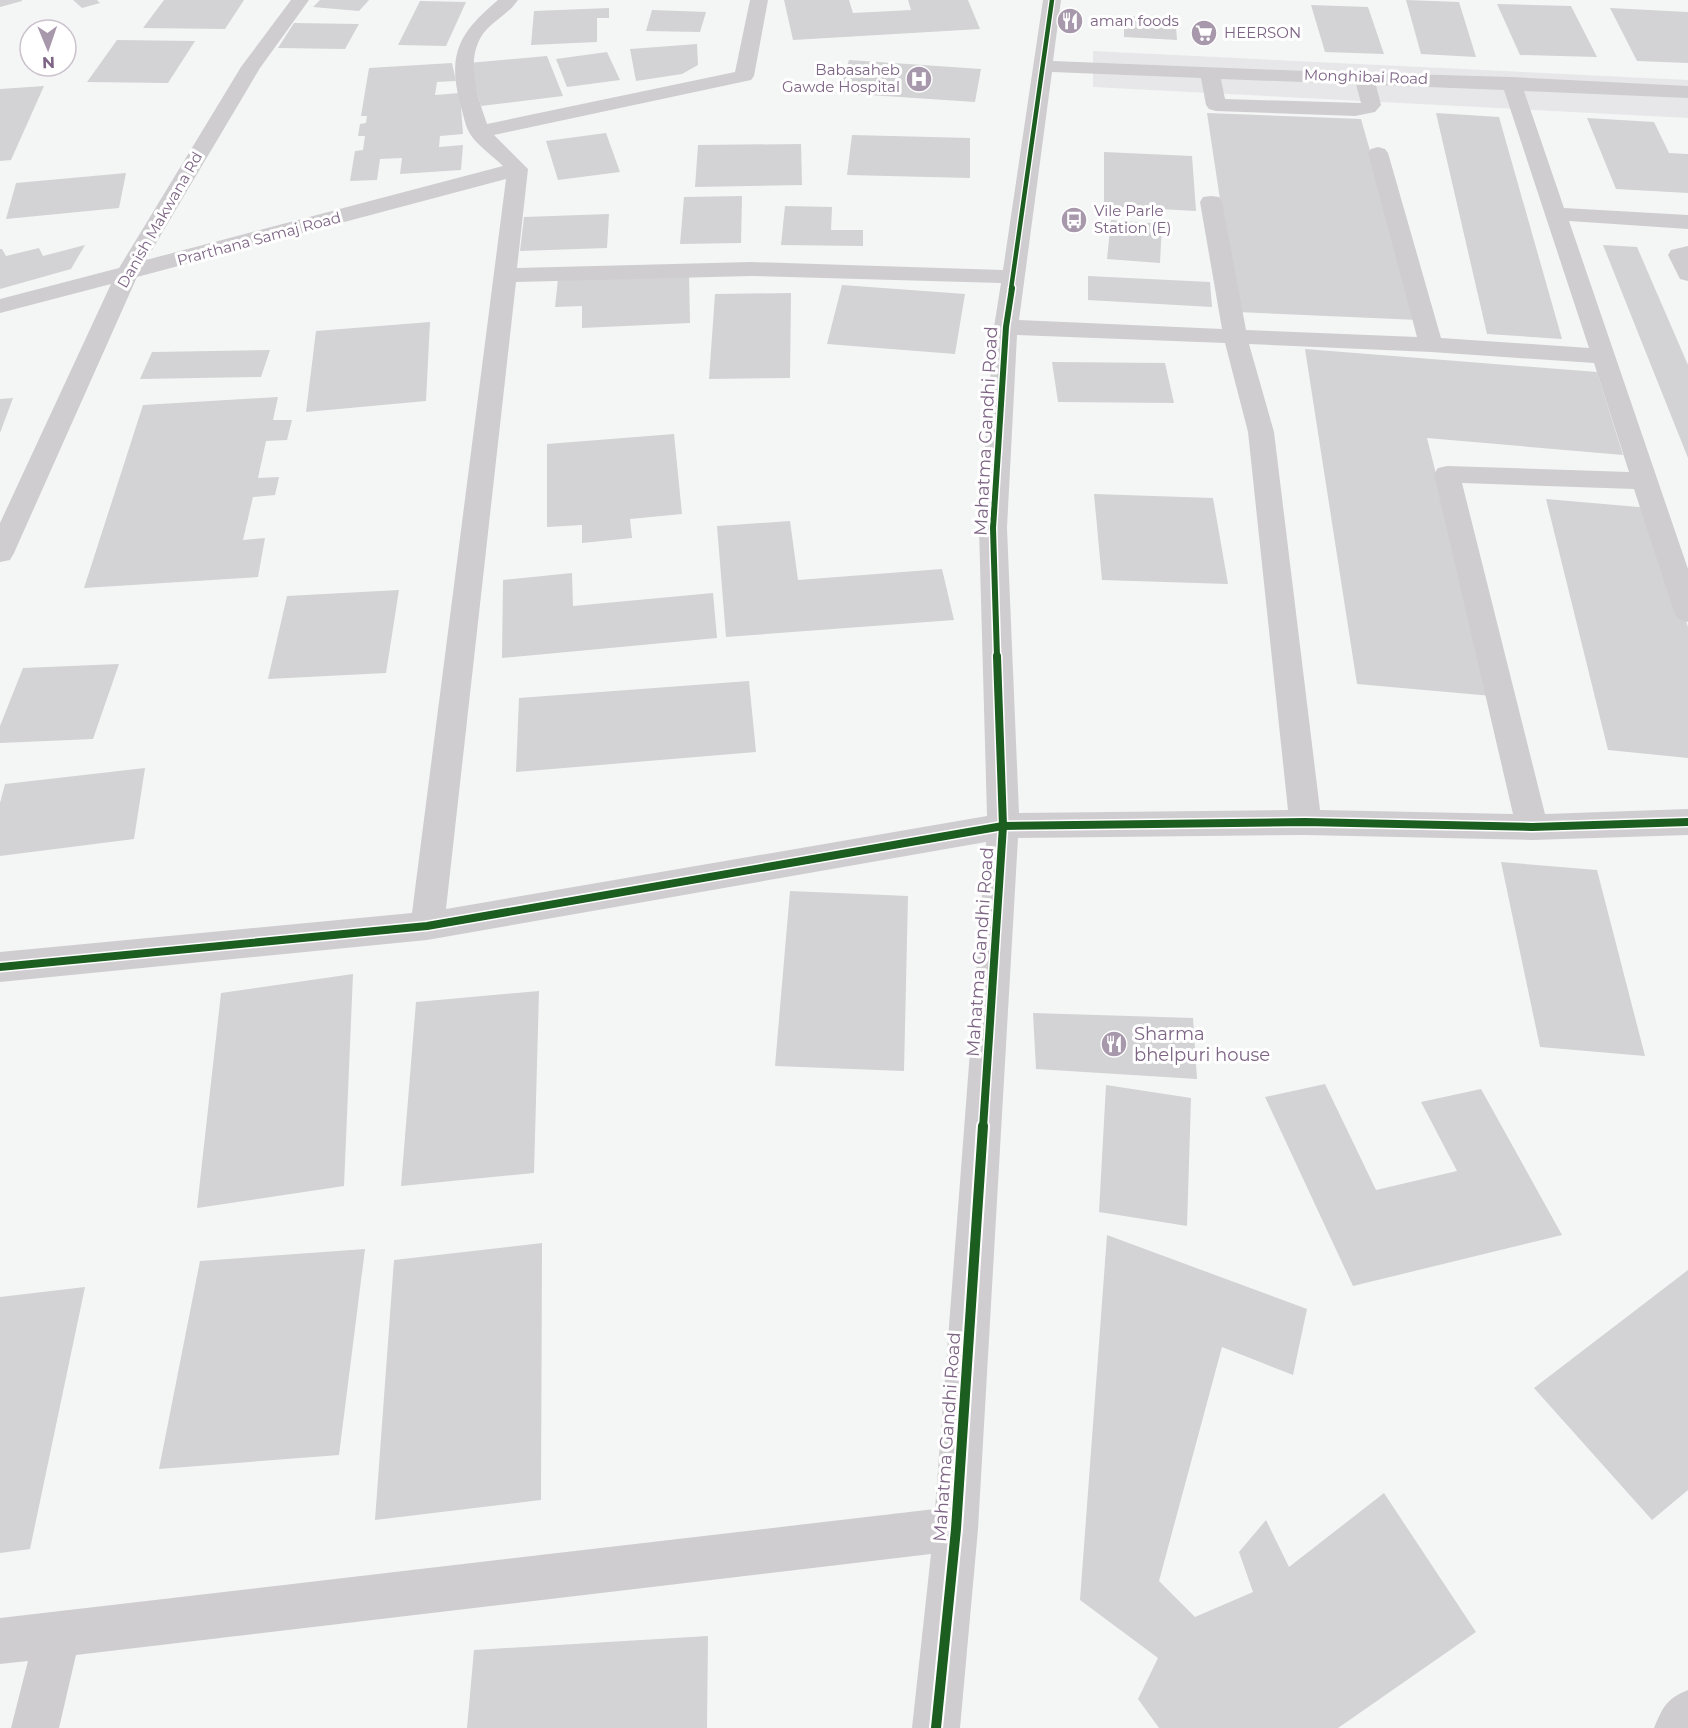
<svg xmlns="http://www.w3.org/2000/svg" width="1688" height="1728" viewBox="0 0 1688 1728" font-family="Montserrat,sans-serif">
<rect width="100%" height="100%" fill="#f4f6f5"/>
<path fill="#e7e7e9" d="M 1093,51 L 1688,80 L 1688,118 L 1093,87 Z"/>
<g fill="#d3d2d5">
<path d="M 0,0 L 22,0 L 22,1 L 0,7 Z"/>
<path d="M 73,0 L 97,0 L 100,3 L 82,8 Z"/>
<path d="M 164,0 L 244,0 L 225,29 L 143,28 Z"/>
<path d="M 320,0 L 369,0 L 359,11 L 313,7 Z"/>
<path d="M 784,0 L 849,0 L 853,13 L 911,10 L 908,0 L 968,0 L 980,29 L 793,40 Z"/>
<path d="M 1406,0 L 1459,2 L 1476,57 L 1421,54 Z"/>
<path d="M 420,1 L 466,2 L 446,46 L 398,45 Z"/>
<path d="M 1497,4 L 1571,6 L 1597,57 L 1520,55 Z"/>
<path d="M 1311,5 L 1368,7 L 1384,54 L 1325,52 Z"/>
<path d="M 609,8 L 609,18 L 597,18 L 597,42 L 531,45 L 534,11 Z"/>
<path d="M 1610,8 L 1688,12 L 1688,63 L 1637,61 Z"/>
<path d="M 652,10 L 706,12 L 700,32 L 646,31 Z"/>
<path d="M 1124,16 L 1143,17 L 1143,26 L 1176,27 L 1177,40 L 1124,37 Z"/>
<path d="M 294,23 L 359,24 L 345,49 L 278,48 Z"/>
<path d="M 117,40 L 195,41 L 168,83 L 87,82 Z"/>
<path d="M 697,44 L 698,65 L 682,74 L 636,81 L 630,49 Z"/>
<path d="M 607,52 L 620,80 L 567,87 L 556,59 Z"/>
<path d="M 547,56 L 563,96 L 481,106 L 469,63 Z"/>
<path d="M 849,60 L 981,69 L 975,102 L 839,93 Z"/>
<path d="M 452,63 L 456,81 L 437,82 L 435,95 L 460,93 L 463,134 L 440,136 L 439,147 L 463,145 L 461,170 L 400,174 L 402,158 L 380,159 L 377,180 L 350,181 L 355,151 L 363,150 L 365,136 L 358,136 L 360,124 L 366,123 L 367,116 L 361,116 L 369,68 Z"/>
<path d="M 44,86 L 11,160 L 0,161 L 0,89 Z"/>
<path d="M 1207,113 L 1361,119 L 1418,320 L 1237,312 Z"/>
<path d="M 1436,113 L 1499,117 L 1562,339 L 1487,334 Z"/>
<path d="M 1587,118 L 1654,122 L 1669,153 L 1688,154 L 1688,193 L 1616,189 Z"/>
<path d="M 606,133 L 620,172 L 558,180 L 546,141 Z"/>
<path d="M 852,135 L 970,138 L 970,178 L 847,175 Z"/>
<path d="M 801,144 L 802,185 L 695,187 L 698,145 Z"/>
<path d="M 1104,152 L 1192,156 L 1196,211 L 1104,206 Z"/>
<path d="M 126,173 L 119,208 L 6,219 L 16,183 Z"/>
<path d="M 742,196 L 741,243 L 680,244 L 684,197 Z"/>
<path d="M 785,206 L 832,207 L 831,230 L 863,230 L 863,246 L 781,245 Z"/>
<path d="M 609,214 L 607,248 L 520,251 L 524,217 Z"/>
<path d="M 1111,220 L 1162,224 L 1160,263 L 1107,259 Z"/>
<path d="M 85,245 L 71,269 L 0,289 L 0,249 L 2,249 L 6,256 L 39,248 L 43,256 Z"/>
<path d="M 1603,245 L 1637,247 L 1688,365 L 1688,458 Z"/>
<path d="M 689,273 L 690,323 L 582,328 L 582,306 L 555,307 L 558,279 Z"/>
<path d="M 1088,276 L 1210,282 L 1212,307 L 1088,300 Z"/>
<path d="M 842,285 L 965,294 L 955,354 L 827,344 Z"/>
<path d="M 791,293 L 790,378 L 709,379 L 715,294 Z"/>
<path d="M 430,322 L 426,401 L 306,412 L 316,331 Z"/>
<path d="M 1305,349 L 1597,372 L 1623,455 L 1427,438 L 1492,696 L 1357,684 Z"/>
<path d="M 270,350 L 261,377 L 140,379 L 152,352 Z"/>
<path d="M 1052,362 L 1165,363 L 1174,403 L 1058,402 Z"/>
<path d="M 278,397 L 273,420 L 292,420 L 287,440 L 266,441 L 258,478 L 279,477 L 275,495 L 253,497 L 243,540 L 265,538 L 258,577 L 84,588 L 143,405 Z"/>
<path d="M 13,398 L 0,433 L 0,399 Z"/>
<path d="M 674,434 L 682,514 L 630,519 L 632,538 L 582,543 L 582,525 L 547,527 L 547,444 Z"/>
<path d="M 1094,494 L 1213,498 L 1228,584 L 1102,580 Z"/>
<path d="M 1546,499 L 1650,508 L 1688,627 L 1688,758 L 1608,750 Z"/>
<path d="M 790,521 L 798,580 L 942,569 L 954,620 L 726,637 L 717,526 Z"/>
<path d="M 572,573 L 573,606 L 713,593 L 717,638 L 502,658 L 503,580 Z"/>
<path d="M 399,590 L 386,673 L 268,679 L 287,596 Z"/>
<path d="M 119,664 L 93,739 L 0,743 L 0,726 L 23,668 Z"/>
<path d="M 749,681 L 756,752 L 516,772 L 519,698 Z"/>
<path d="M 145,768 L 134,839 L 0,856 L 0,803 L 5,784 Z"/>
<path d="M 1501,862 L 1597,870 L 1645,1056 L 1540,1047 Z"/>
<path d="M 790,891 L 908,896 L 904,1071 L 775,1066 Z"/>
<path d="M 353,974 L 344,1186 L 197,1208 L 221,993 Z"/>
<path d="M 539,991 L 534,1173 L 401,1186 L 416,1002 Z"/>
<path d="M 1033,1013 L 1193,1018 L 1197,1079 L 1036,1069 Z"/>
<path d="M 1325,1084 L 1376,1190 L 1457,1171 L 1421,1102 L 1481,1089 L 1562,1235 L 1353,1286 L 1265,1097 Z"/>
<path d="M 1106,1085 L 1191,1098 L 1187,1226 L 1099,1212 Z"/>
<path d="M 1107,1235 L 1307,1309 L 1293,1375 L 1222,1347 L 1159,1581 L 1195,1617 L 1253,1592 L 1239,1552 L 1266,1520 L 1289,1567 L 1384,1493 L 1476,1632 L 1338,1728 L 1159,1728 L 1138,1699 L 1158,1658 L 1080,1600 Z"/>
<path d="M 542,1243 L 541,1500 L 375,1520 L 394,1260 Z"/>
<path d="M 365,1249 L 339,1455 L 159,1469 L 200,1261 Z"/>
<path d="M 1688,1270 L 1688,1490 L 1652,1520 L 1534,1388 Z"/>
<path d="M 85,1287 L 30,1549 L 0,1553 L 0,1297 Z"/>
<path d="M 708,1636 L 707,1728 L 467,1728 L 474,1650 Z"/>
</g>
<g fill="none" stroke-linecap="round" stroke-linejoin="round">
<g fill="#cfcdd0" fill-rule="evenodd">
<path d="M 291,0 L 309,0 L 260,68 L 146,260 L 503,166 C 493,156 478,146 470,134 C 465,126 463,113 460,103 C 447,53 460,32 498,0 L 518,0 C 510,12 497,19 487,29 C 463,55 477,95 487,124 L 735,72 L 750,0 L 768,0 L 754,76 L 751,80 L 494,135 L 528,169 L 517,268 L 751,262 L 1003,270 L 1043,0 L 1061,0 L 1053,61 L 1357,73 L 1364,71 L 1371,73 L 1511,77 L 1688,86 L 1688,98 L 1524,91 L 1564,208 L 1688,215 L 1688,229 L 1569,221 L 1688,569 L 1688,622 L 1678,619 L 1674,612 L 1634,489 L 1462,483 L 1545,814 L 1688,809 L 1688,835 L 1532,840 L 1305,835 L 1018,838 L 978,1529 L 960,1728 L 912,1728 L 931,1554 L 76,1655 L 59,1728 L 11,1728 L 28,1661 L 0,1664 L 0,1618 L 935,1509 L 986,842 L 427,940 L 0,982 L 0,952 L 412,913 L 506,179 L 137,277 L 14,553 L 10,560 L 0,562 L 0,523 L 111,284 L 0,313 L 0,299 L 119,268 L 241,67 ZM 1052,72 L 1201,78 L 1206,105 L 1209,109 L 1216,111 L 1355,116 L 1375,112 L 1381,105 L 1376,85 L 1504,90 L 1589,348 L 1441,338 L 1388,153 L 1385,149 L 1378,147 L 1371,149 L 1368,153 L 1417,337 L 1246,330 L 1222,202 L 1219,197 L 1211,196 L 1203,197 L 1200,202 L 1222,329 L 1019,320 ZM 1221,79 L 1356,84 L 1361,103 L 1225,99 ZM 751,276 L 1001,283 L 994,327 L 979,528 L 987,816 L 446,909 L 516,282 ZM 1017,335 L 1225,343 L 1248,432 L 1288,810 L 1019,813 L 1007,528 ZM 1249,344 L 1431,352 L 1594,363 L 1629,472 L 1447,466 L 1438,468 L 1434,474 L 1513,814 L 1320,810 L 1274,432 Z"/>
<path d="M 1688,246 L 1688,281 L 1680,279 L 1668,255 L 1671,250 Z"/>
<path d="M 1688,1690 L 1688,1728 L 1654,1728 C 1663,1707 1666,1699 1688,1690 Z"/>
</g>
<defs>
<path id="cycleway-far3" d="M 1011,289 L 1052,0"/>
<path id="cycleway-far2" d="M 997,657 L 993,528 L 1006,327 L 1012,288"/>
<g id="cycleway-far1">
<path d="M 0,967 L 427,926 L 1003,826 L 1305,822 L 1532,827 L 1688,822"/>
<path d="M 983,1128 L 1003,826 L 997,656"/>
</g>
<path id="cycleway" d="M 936,1728 L 956,1529 L 983,1126"/>
</defs>
<use href="#cycleway-far3" stroke="#fff" stroke-width="7"/>
<use href="#cycleway-far2" stroke="#fff" stroke-width="9"/>
<use href="#cycleway-far1" stroke="#fff" stroke-width="11"/>
<use href="#cycleway" stroke="#fff" stroke-width="14"/>
<use href="#cycleway-far3" stroke="#1b5e20" stroke-width="4.5"/>
<use href="#cycleway-far2" stroke="#1b5e20" stroke-width="6"/>
<use href="#cycleway-far1" stroke="#1b5e20" stroke-width="8"/>
<use href="#cycleway" stroke="#1b5e20" stroke-width="10"/>
</g>
<defs>
<symbol id="restaurant-disc" viewBox="-11 -11 22 22"><circle r="9.5" fill="#a798ac" stroke="#fff"/><path d="M-5-6h1v4h1v-4h1v4h1v-4h1v5L-1.5 .5V6h-2V.5L-5-1ZM5-6V6H3V1.5H1.5Q1.5-4 5-6Z" fill="#fff"/></symbol>
<symbol id="supermarket-disc" viewBox="-11 -11 22 22"><circle r="9.5" fill="#a798ac" stroke="#fff"/><path d="M-6-5.5h2.5l.6 2H6L4.5 2H-2.5L-4.4-4H-6ZM-1.5 3.2a1.3 1.3 0 1 0 .1 0ZM3 3.2a1.3 1.3 0 1 0 .1 0Z" fill="#fff"/></symbol>
<symbol id="hospital-disc" viewBox="-11 -11 22 22"><circle r="9.5" fill="#a798ac" stroke="#fff"/><path d="M-5-5h3v3.5h4V-5h3V5h-3V1.5h-4V5h-3Z" fill="#fff"/></symbol>
<symbol id="bus-disc" viewBox="-11 -11 22 22"><circle r="9.5" fill="#a798ac" stroke="#fff"/><path d="M-5-6H5V4H4V6H2V4H-2V6H-4V4H-5ZM-3.5-4V0h7V-4ZM-3.5 1.2v1.5H-2V1.2ZM2 1.2v1.5H3.5V1.2Z" fill="#fff"/></symbol>
</defs>
<g fill-rule="evenodd">
<use href="#restaurant-disc" x="1055" y="6" width="30" height="30"/>
<use href="#supermarket-disc" x="1189" y="18" width="30" height="30"/>
<use href="#hospital-disc" x="904" y="64" width="30" height="30"/>
<use href="#bus-disc" x="1059" y="205" width="30" height="30"/>
<use href="#restaurant-disc" x="1099" y="1029" width="30" height="30"/>
</g>
<g text-anchor="middle" stroke-width="6" stroke-linejoin="round" paint-order="stroke">
<g font-size="15" fill="#7e6585" stroke="#fff" text-anchor="start">
<text x="1090" y="26">aman foods</text>
<text x="1224" y="38">HEERSON</text>
<text x="900" y="75" text-anchor="end">Babasaheb<tspan x="900" dy="17">Gawde Hospital</tspan></text>
<text x="1094" y="216">Vile Parle<tspan x="1094" dy="17">Station (E)</tspan></text>
</g>
<g font-size="15" fill="#7e6585" stroke="#fff">
<text transform="translate(1366 77) rotate(2)" y="5">Monghibai Road</text>
<text transform="translate(160 220) rotate(-60)" y="5">Danish Makwana Rd</text>
<text transform="translate(259 239) rotate(-15)" y="5">Prarthana Samaj Road</text>
</g>
<g font-size="18" fill="#7e6585" stroke="#fff">
<text transform="translate(986 431) rotate(-87)" y="6">Mahatma Gandhi Road</text>
<text transform="translate(980 952) rotate(-86)" y="6">Mahatma Gandhi Road</text>
<text transform="translate(947 1437) rotate(-86)" y="6">Mahatma Gandhi Road</text>
</g>
<g font-size="18" fill="#7e6585" stroke="#fff" text-anchor="start">
<text x="1134" y="1040">Sharma<tspan x="1134" dy="21">bhelpuri house</tspan></text>
</g>
</g>
<g transform="translate(48 48) rotate(178)"><circle r="28" fill="#ffffff" stroke="#cbc1ce" stroke-width="1.5"/>
<path d="M0-4.5L10 22L0 15L-10 22Z" fill="#a798ac"/>
<text y="-9" font-size="16" font-weight="bold" text-anchor="middle" fill="#7e6585">N</text>
</g>
</svg>
